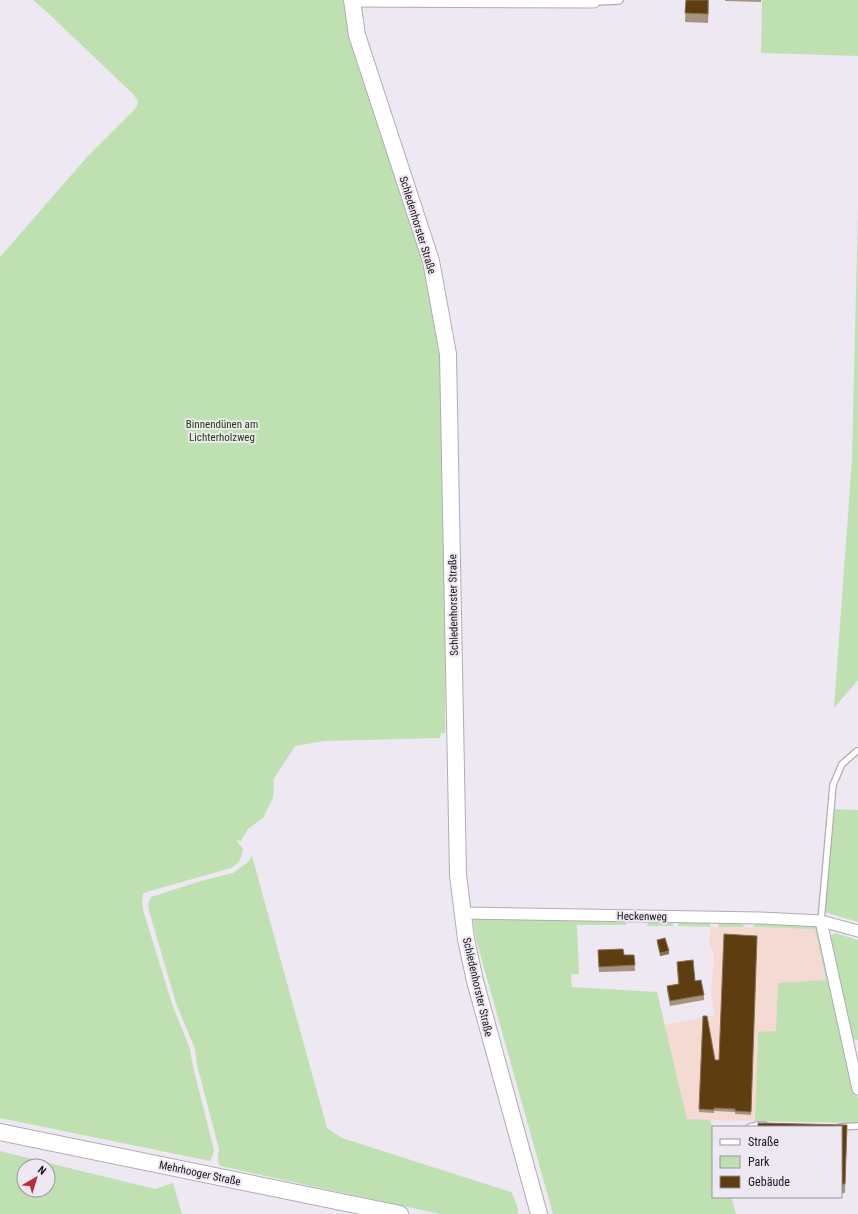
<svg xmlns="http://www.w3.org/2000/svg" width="858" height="1214" viewBox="0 0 858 1214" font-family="'Roboto Condensed',sans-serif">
<rect width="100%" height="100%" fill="#eee8f2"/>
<path fill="#f4dad2" d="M 711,927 L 815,928 L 826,980 L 778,983 L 776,1032 L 758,1033 L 755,1121 L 687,1120 L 665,1025 L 715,1015 L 711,993 L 714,955 L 709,943 Z"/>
<g fill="#bfe1b1" fill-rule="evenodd">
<path d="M 33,0 L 344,0 L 356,61 L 415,233 L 432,295 L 439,330 L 443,398 L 446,584 L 445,733 L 441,733 L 440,738 L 324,741 L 295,746 L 273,780 L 274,782 L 273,798 L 263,818 L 248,829 L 240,842 L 238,839 L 237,841 L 243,849 C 241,860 240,862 231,868 L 143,893 L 142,903 L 144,913 L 172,1004 L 190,1049 L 193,1067 L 214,1150 L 212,1157 L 210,1161 L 0,1118 L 0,257 L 87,157 L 135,109 L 137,105 L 138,101 L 133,94 L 49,14 Z"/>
<path d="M 762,0 L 858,0 L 858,56 L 761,53 Z"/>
<path d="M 858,210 L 858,680 L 834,708 L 852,459 Z"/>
<path d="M 835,809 L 858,810 L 858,922 L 824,912 Z"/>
<path d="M 252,856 L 327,1128 L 342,1138 L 511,1192 C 515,1199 518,1206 518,1214 L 440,1214 L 220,1166 C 217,1160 218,1156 219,1149 L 197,1065 L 195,1049 L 176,1003 L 149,911 L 148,904 L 151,897 L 201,881 L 233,873 L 248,862 Z"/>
<path d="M 478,918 L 625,920 L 626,923 L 626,925 L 577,925 L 579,974 L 571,974 L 572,987 L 657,992 L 687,1119 L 710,1120 L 713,1130 L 713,1197 L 731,1197 L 736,1214 L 553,1214 L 476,939 L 473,920 Z"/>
<path d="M 653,919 L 672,920 L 673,926 L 647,926 L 648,922 Z"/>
<path d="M 679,920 L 709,921 L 711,927 L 678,926 Z"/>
<path d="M 720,921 L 739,922 L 746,927 L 718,927 Z"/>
<path d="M 756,922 L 818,926 L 822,937 L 858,1098 L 858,1123 L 755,1121 L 758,1032 L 776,1031 L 778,983 L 826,980 L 815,929 L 753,927 Z"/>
<path d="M 835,933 L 858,940 L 858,1040 L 852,1039 L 829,937 Z"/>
<path d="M 0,1151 L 155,1189 L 173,1183 L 182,1214 L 0,1214 ZM 24,1166 L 48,1166 L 48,1190 L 24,1190 Z"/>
</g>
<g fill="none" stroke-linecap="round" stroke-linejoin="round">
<defs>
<g id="lane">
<path d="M 594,2 L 619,1 L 620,0"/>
<path d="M 821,921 L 833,785 L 842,764 L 857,751 L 858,751"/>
<path d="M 750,1127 L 758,1125 L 764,1125"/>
<path d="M 840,1127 L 858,1126"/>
</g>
<g id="street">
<path d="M 352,1 L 594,2 L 594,0"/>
<path d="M 463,913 L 761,918 L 821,921 L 858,931"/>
<path d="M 821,921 L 858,1089"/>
</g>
<g id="secondary">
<path d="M 352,0 L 357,35 L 431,261 L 448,354 L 458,875 L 466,939 L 475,981 L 539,1214"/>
<path d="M 0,1132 L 400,1214"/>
</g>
</defs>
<use href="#lane" stroke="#b0abb5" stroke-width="8"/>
<use href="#street" stroke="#b0abb5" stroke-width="13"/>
<use href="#secondary" stroke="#b0abb5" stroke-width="18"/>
<use href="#lane" stroke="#fff" stroke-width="5.5"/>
<use href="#street" stroke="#fff" stroke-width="11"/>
<use href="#secondary" stroke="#fff" stroke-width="16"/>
</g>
<g fill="#a69381">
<path d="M 686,0 L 709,0 L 708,23 L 685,22 Z"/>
<path d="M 725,0 L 761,0 L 761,2 L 725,1 Z"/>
<path d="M 757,936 L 751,1115 L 735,1114 L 735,1112 L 714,1111 L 714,1113 L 699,1112 L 699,1109 L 715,1060 L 719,1060 Z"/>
<path d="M 657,940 L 669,954 L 660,956 L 657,943 Z"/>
<path d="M 598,950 L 624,955 L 634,955 L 635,971 L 599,972 Z"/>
<path d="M 677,962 L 695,981 L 704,995 L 704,1000 L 670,1006 L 667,991 L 667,986 L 678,984 Z"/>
<path d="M 847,1125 L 845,1193 L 841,1193 L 841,1127 Z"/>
</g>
<path fill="#897154" d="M 669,951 L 669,954 L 660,956 L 660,953 Z"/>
<g fill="#5e3e10" stroke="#897154">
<path d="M 686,0 L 708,0 L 708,14 L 685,13 Z"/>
<path d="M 724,934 L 757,936 L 751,1112 L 735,1111 L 735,1109 L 714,1108 L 714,1110 L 699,1109 L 703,1016 L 707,1016 L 715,1060 L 719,1060 Z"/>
<path d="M 665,938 L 669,951 L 660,953 L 657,940 Z"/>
<path d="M 623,949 L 624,955 L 634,955 L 635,965 L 599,967 L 598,950 Z"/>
<path d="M 693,960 L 695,981 L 701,980 L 704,995 L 670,1001 L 667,986 L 679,984 L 677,962 Z"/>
<path d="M 758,1123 L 847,1125 L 845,1184 L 841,1184 L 841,1127 L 758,1127 Z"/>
</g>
<g text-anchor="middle" stroke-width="4" stroke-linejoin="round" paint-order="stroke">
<g font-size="11" fill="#171518" stroke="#eee8f2">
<text transform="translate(418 225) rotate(73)" y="4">Schledenhorster Straße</text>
<text transform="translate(453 605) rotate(-91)" y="4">Schledenhorster Straße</text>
<text transform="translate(642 916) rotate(1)" y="4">Heckenweg</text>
<text transform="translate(478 987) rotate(77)" y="4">Schledenhorster Straße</text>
<text transform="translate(200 1173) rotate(12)" y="4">Mehrhooger Straße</text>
</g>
<g font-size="11" fill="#1b4400" stroke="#eee8f2">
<text x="222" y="428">Binnendünen am<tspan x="222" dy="13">Lichterholzweg</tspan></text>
</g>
</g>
<rect x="712" y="1126" width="130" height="72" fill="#eee8f2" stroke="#98949b"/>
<rect x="720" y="1139" width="20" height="6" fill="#ffffff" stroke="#98949b"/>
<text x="748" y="1146" font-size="12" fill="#171518">Straße</text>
<rect x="720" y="1156" width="20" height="12" fill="#bfe1b1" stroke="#98949b"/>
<text x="748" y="1166" font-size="12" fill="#171518">Park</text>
<rect x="720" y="1176" width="20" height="12" fill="#5e3e10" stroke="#98949b"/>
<text x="748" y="1186" font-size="12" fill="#171518">Gebäude</text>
<g transform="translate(36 1178) rotate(38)"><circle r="19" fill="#eee8f2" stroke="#98949b"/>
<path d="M0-3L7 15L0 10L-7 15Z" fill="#bc2c3b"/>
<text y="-6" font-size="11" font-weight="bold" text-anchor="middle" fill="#171518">N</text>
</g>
</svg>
